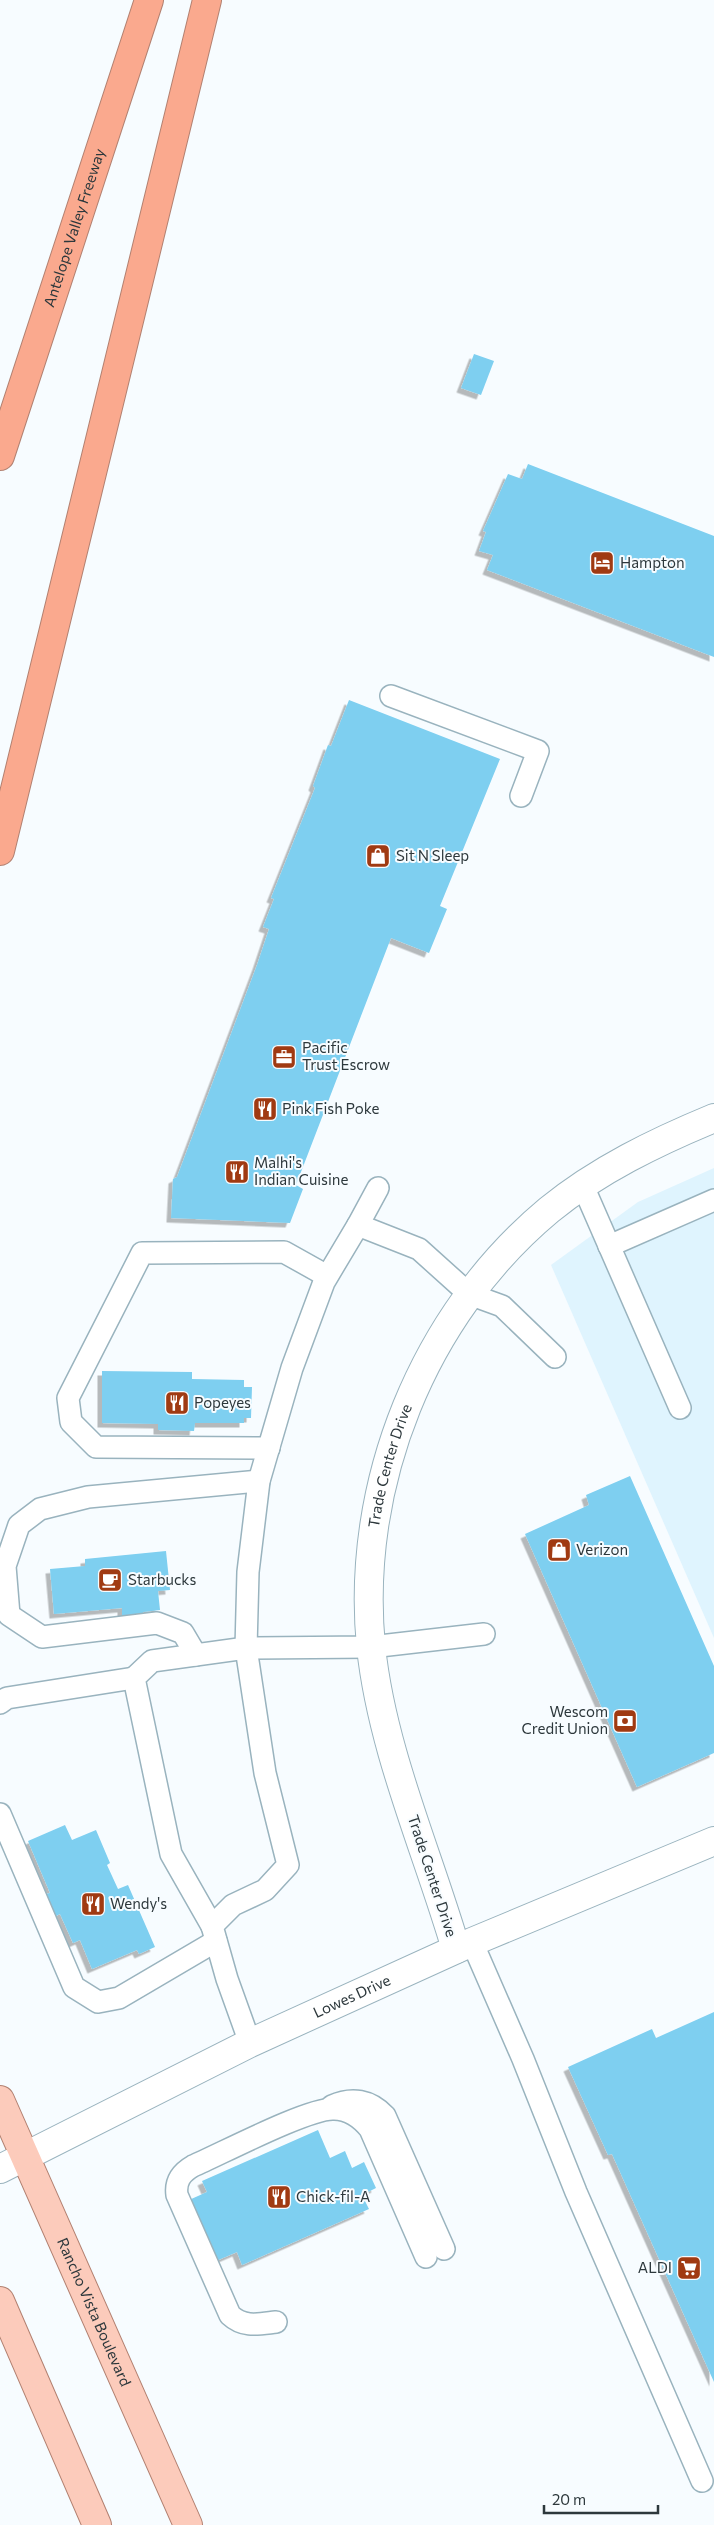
<svg xmlns="http://www.w3.org/2000/svg" width="714" height="2525" viewBox="0 0 714 2525" font-family="Commissioner,sans-serif">
<defs>
<filter id="shadow"><feDropShadow dx="-4.5" dy="4.5" stdDeviation="0" flood-color="#0004"/></filter>
</defs>
<rect width="100%" height="100%" fill="#f7fcff"/>
<path fill="#dff4fe" d="M 714,1168 L 714,1638 L 551,1265 L 638,1202 Z"/>
<g fill="#7ecff0" filter="url(#shadow)">
<path d="M 474,354 L 494,361 L 481,395 L 461,388 Z"/>
<path d="M 528,464 L 714,536 L 714,657 L 487,570 L 493,555 L 479,551 L 486,532 L 483,531 L 508,474 L 522,479 Z"/>
<path d="M 349,700 L 500,759 L 440,906 L 447,909 L 429,953 L 391,938 L 296,1185 L 303,1189 L 290,1223 L 171,1218 L 173,1179 L 177,1177 L 257,965 L 269,929 L 263,927 L 274,899 L 271,898 L 315,788 L 313,786 L 328,745 L 331,746 Z"/>
<path d="M 102,1371 L 192,1372 L 192,1379 L 244,1380 L 244,1387 L 252,1387 L 251,1418 L 244,1418 L 244,1423 L 195,1423 L 194,1431 L 158,1430 L 158,1424 L 102,1423 Z"/>
<path d="M 630,1476 L 714,1666 L 714,1753 L 637,1787 L 525,1534 L 589,1505 L 586,1495 Z"/>
<path d="M 166,1551 L 170,1590 L 158,1591 L 160,1610 L 143,1612 L 144,1618 L 122,1620 L 122,1608 L 54,1614 L 50,1569 L 85,1566 L 85,1559 Z"/>
<path d="M 65,1825 L 72,1840 L 96,1830 L 110,1863 L 107,1865 L 118,1889 L 128,1885 L 155,1947 L 139,1954 L 137,1950 L 92,1969 L 80,1940 L 73,1943 L 60,1914 L 56,1916 L 46,1894 L 50,1893 L 28,1841 Z"/>
<path d="M 714,2012 L 714,2382 L 612,2154 L 608,2155 L 568,2067 L 652,2029 L 656,2038 Z"/>
<path d="M 318,2130 L 330,2158 L 345,2151 L 352,2168 L 364,2162 L 376,2188 L 362,2195 L 369,2209 L 242,2265 L 237,2252 L 216,2261 L 189,2200 L 207,2192 L 202,2181 Z"/>
</g>
<g fill="none" stroke-linecap="round" stroke-linejoin="round">
<defs>
<g id="lane">
<path d="M 391,696 L 538,751 L 521,796"/>
<path d="M 583,1186 L 680,1408"/>
<path d="M 358,1225 L 378,1188"/>
<path d="M 609,1246 L 714,1200"/>
<path d="M 269,1448 L 96,1447 L 71,1422 L 68,1398 L 142,1253 L 284,1252 L 327,1276"/>
<path d="M 196,1655 L 183,1633 L 157,1623 L 42,1637 L 9,1615 L 5,1566 L 19,1525 L 40,1509 L 88,1497 L 259,1481"/>
<path d="M 0,1703 L 7,1698 L 134,1678"/>
<path d="M 0,1814 L 74,1987 L 98,2002 L 119,1998 L 216,1941"/>
<path d="M 212,1926 L 171,1854 L 134,1678 L 152,1661 L 246,1648 L 371,1647 L 484,1634"/>
<path d="M 472,1942 L 523,2059 L 576,2192 L 702,2481"/>
<path d="M 250,2043 L 227,1979 L 212,1926 L 233,1905 L 265,1890 L 288,1865 L 265,1773 L 246,1648 L 248,1572 L 259,1481 L 292,1368 L 324,1282 L 358,1225 L 419,1249 L 469,1294 L 502,1306 L 555,1357"/>
<path d="M 332,2106 C 352,2097 370,2100 385,2116 L 444,2249"/>
<path d="M 276,2322 C 259,2324 244,2328 230,2315 L 177,2195 C 175,2181 181,2173 193,2166 C 221,2154 308,2108 334,2109 C 348,2109 361,2118 370,2129 L 426,2257"/>
</g>
<g id="street">
<path id="s1" d="M 456,1949 C 427,1850 382,1751 371,1647 C 355,1484 423,1315 549,1210 C 598,1170 656,1142 714,1118"/>
<path id="s2" d="M 0,2169 L 250,2043 L 472,1942 L 714,1841"/>
</g>
<g id="primary">
<path id="s3" d="M 0,2100 L 188,2525"/>
<path d="M 0,2301 L 97,2525"/>
</g>
<g id="highway">
<path id="s4" d="M 0,456 L 149,0"/>
<path d="M 0,851 L 207,0"/>
</g>
</defs>
<use href="#lane" stroke="#99b3be" stroke-width="24"/>
<use href="#street" stroke="#99b3be" stroke-width="30"/>
<use href="#primary" stroke="#b28171" stroke-width="30"/>
<use href="#highway" stroke="#b28171" stroke-width="30"/>
<use href="#lane" stroke="#fff" stroke-width="21"/>
<use href="#street" stroke="#fff" stroke-width="28"/>
<use href="#primary" stroke="#fccbbb" stroke-width="28"/>
<use href="#highway" stroke="#faa98e" stroke-width="28"/>
</g>
<defs>
<symbol id="hotel-square" viewBox="-11 -11 22 22"><rect x="-9" y="-9" width="18" height="18" rx="4" fill="#a03a12" stroke="#f7fcff"/><path d="M-6-4.5h1.5V1H6V5H4.5V3h-9V5H-6ZM-4 0a1.8 1.8 0 1 1 3.6 0ZM.5 0V-2.5h3Q6-2.5 6 0Z" fill="#fff"/></symbol>
<symbol id="shop-square" viewBox="-11 -11 22 22"><rect x="-9" y="-9" width="18" height="18" rx="4" fill="#a03a12" stroke="#f7fcff"/><path d="M-5-2.5h2.3a2.7 3.5 0 0 1 5.4 0H5L5.5 6h-11ZM-1.5-2.5h3a1.5 2.3 0 0 0-3 0Z" fill="#fff"/></symbol>
<symbol id="office-square" viewBox="-11 -11 22 22"><rect x="-9" y="-9" width="18" height="18" rx="4" fill="#a03a12" stroke="#f7fcff"/><path d="M-6-3h4V-5.5h4V-3h4V5H-6ZM-1-4.5V-3h2v-1.5ZM-6 0V1H6V0Z" fill="#fff"/></symbol>
<symbol id="restaurant-square" viewBox="-11 -11 22 22"><rect x="-9" y="-9" width="18" height="18" rx="4" fill="#a03a12" stroke="#f7fcff"/><path d="M-5-6h1v4h1v-4h1v4h1v-4h1v5L-1.5 .5V6h-2V.5L-5-1ZM5-6V6H3V1.5H1.5Q1.5-4 5-6Z" fill="#fff"/></symbol>
<symbol id="cafe-square" viewBox="-11 -11 22 22"><rect x="-9" y="-9" width="18" height="18" rx="4" fill="#a03a12" stroke="#f7fcff"/><path d="M-5.5-4.5H6V0H3Q3 3.5 0 3.5H-2.5Q-5.5 3.5-5.5 0ZM3-3.2v2h1.7v-2ZM-6 4.5H4V6H-6Z" fill="#fff"/></symbol>
<symbol id="bank-square" viewBox="-11 -11 22 22"><rect x="-9" y="-9" width="18" height="18" rx="4" fill="#a03a12" stroke="#f7fcff"/><path d="M-6-4H6V4H-6ZM0-2.3a2.3 2.3 0 1 0 0 4.6a2.3 2.3 0 1 0 0-4.6Z" fill="#fff"/></symbol>
<symbol id="supermarket-square" viewBox="-11 -11 22 22"><rect x="-9" y="-9" width="18" height="18" rx="4" fill="#a03a12" stroke="#f7fcff"/><path d="M-6-5.5h2.5l.6 2H6L4.5 2H-2.5L-4.4-4H-6ZM-1.5 3.2a1.3 1.3 0 1 0 .1 0ZM3 3.2a1.3 1.3 0 1 0 .1 0Z" fill="#fff"/></symbol>
</defs>
<g fill-rule="evenodd">
<use href="#hotel-square" x="588" y="549" width="28" height="28"/>
<use href="#shop-square" x="364" y="842" width="28" height="28"/>
<use href="#office-square" x="270" y="1043" width="28" height="28"/>
<use href="#restaurant-square" x="251" y="1095" width="28" height="28"/>
<use href="#restaurant-square" x="223" y="1158" width="28" height="28"/>
<use href="#restaurant-square" x="163" y="1389" width="28" height="28"/>
<use href="#shop-square" x="545" y="1536" width="28" height="28"/>
<use href="#cafe-square" x="96" y="1566" width="28" height="28"/>
<use href="#bank-square" x="611" y="1707" width="28" height="28"/>
<use href="#restaurant-square" x="79" y="1890" width="28" height="28"/>
<use href="#restaurant-square" x="265" y="2183" width="28" height="28"/>
<use href="#supermarket-square" x="675" y="2254" width="28" height="28"/>
</g>
<g text-anchor="middle" stroke-width="4" stroke-linejoin="round" paint-order="stroke">
<g font-size="15" fill="#2d383c" stroke="#f7fcff">
<text dy="5" stroke="none"><textPath href="#s4" startOffset="240">Antelope Valley Freeway</textPath></text>
<text dy="5" stroke="none"><textPath href="#s1" startOffset="498">Trade Center Drive</textPath></text>
<text transform="translate(432 1876) rotate(72)" y="5">Trade Center Drive</text>
<text dy="5" stroke="none"><textPath href="#s2" startOffset="392">Lowes Drive</textPath></text>
<text dy="5" stroke="none"><textPath href="#s3" startOffset="232">Rancho Vista Boulevard</textPath></text>
</g>
<g font-size="15" fill="#2d383c" stroke="#f7fcff" text-anchor="start">
<text x="620" y="568">Hampton</text>
<text x="396" y="861">Sit N Sleep</text>
<text x="302" y="1053">Pacific<tspan x="302" dy="17">Trust Escrow</tspan></text>
<text x="282" y="1114">Pink Fish Poke</text>
<text x="254" y="1168">Malhi's<tspan x="254" dy="17">Indian Cuisine</tspan></text>
<text x="194" y="1408">Popeyes</text>
<text x="576" y="1555">Verizon</text>
<text x="128" y="1585">Starbucks</text>
<text x="608" y="1717" text-anchor="end">Wescom<tspan x="608" dy="17">Credit Union</tspan></text>
<text x="110" y="1909">Wendy's</text>
<text x="296" y="2202">Chick-fil-A</text>
<text x="672" y="2273" text-anchor="end">ALDI</text>
</g>
</g>
<path d="M544 2505v8h114v-8" fill="none" stroke="#2d383c" stroke-width="2.5"/>
<text x="552" y="2505" font-size="15" fill="#2d383c" stroke="#f7fcff" stroke-width="4" paint-order="stroke">20 m</text>
</svg>
